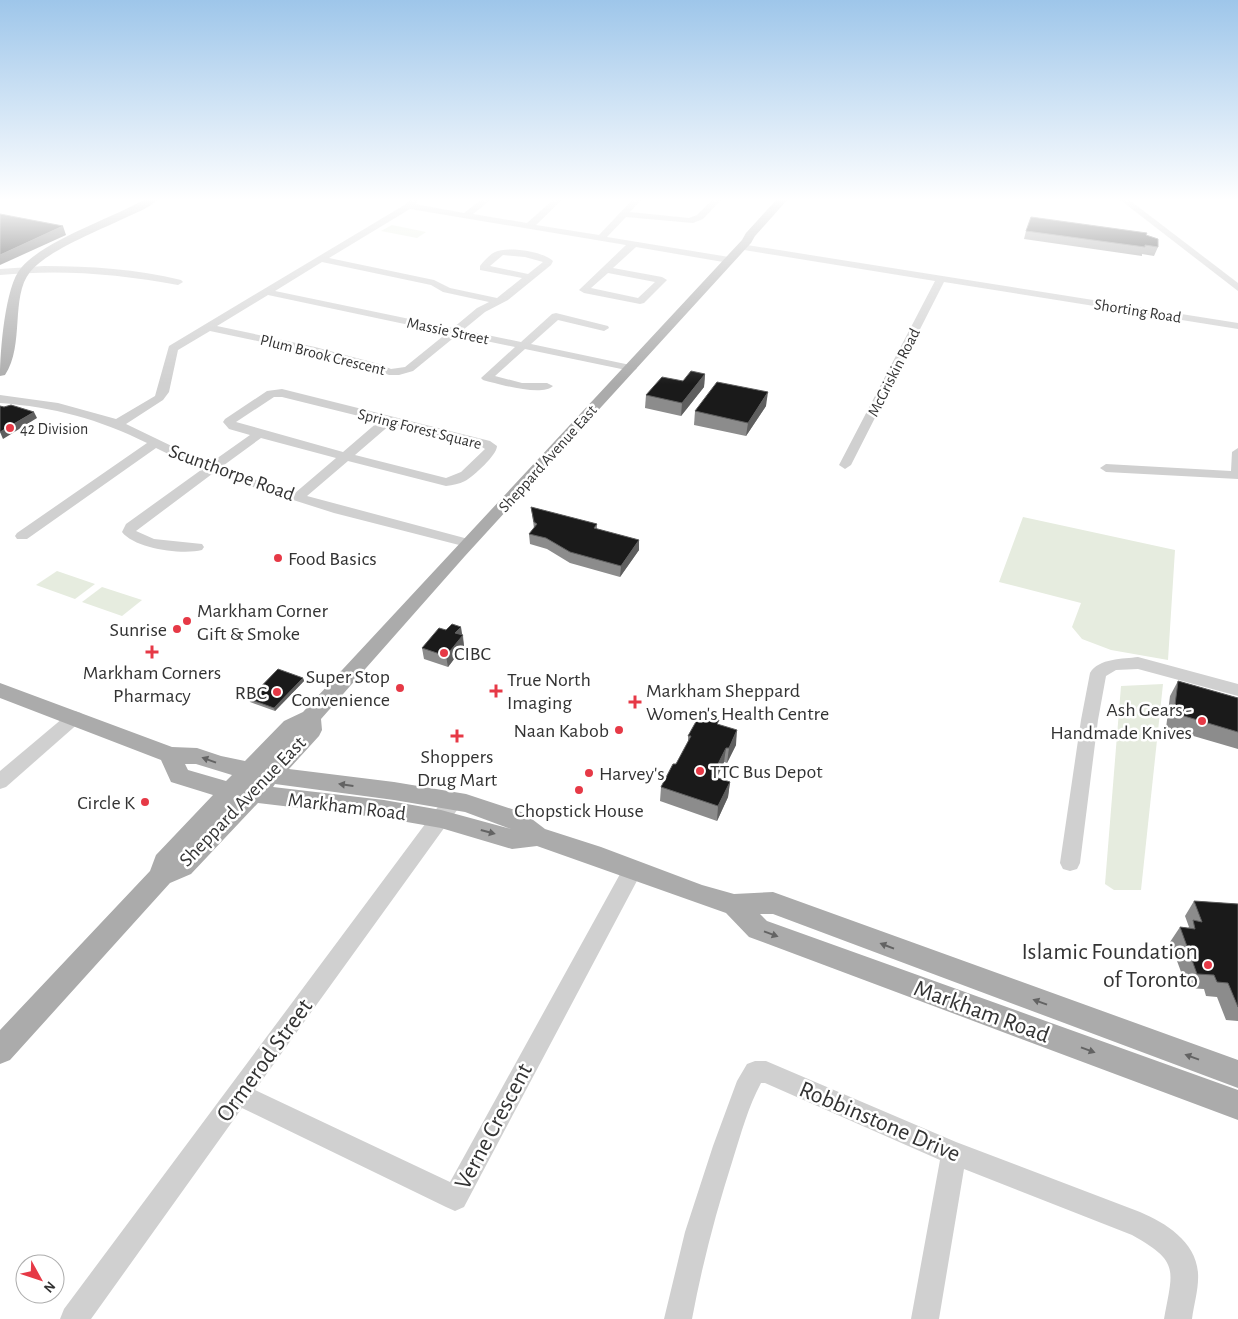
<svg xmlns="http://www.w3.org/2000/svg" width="1238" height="1319" viewBox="0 0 1238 1319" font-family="'Alegreya Sans',sans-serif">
<rect width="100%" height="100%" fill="#fff"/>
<g fill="#e6ecdf">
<path d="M 392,225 L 426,232 L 417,238 L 381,231 Z"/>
<path d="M 1023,517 L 1175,550 L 1168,660 L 1111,650 L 1082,639 L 1072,627 L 1081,603 L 999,582 Z"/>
<path d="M 57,571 L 95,584 L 75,599 L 36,585 Z"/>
<path d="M 102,587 L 142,600 L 122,616 L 82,602 Z"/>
<path d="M 1163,684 L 1141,890 L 1114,890 L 1105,884 L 1121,686 Z"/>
</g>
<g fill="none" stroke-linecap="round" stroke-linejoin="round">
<g fill="#d0d0d0" fill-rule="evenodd">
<path d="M 410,199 L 419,199 L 415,204 L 464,213 L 482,199 L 492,199 L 473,214 L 527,223 L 554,199 L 563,199 L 536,225 L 599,235 L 633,199 L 642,199 L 630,212 L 689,218 L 697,215 L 713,199 L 722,199 L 703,219 L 693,223 L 626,217 L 607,237 L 729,257 L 734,260 L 729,263 L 636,247 L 613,268 L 662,277 L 667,280 L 644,303 L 640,304 L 584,293 L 579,290 L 626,245 L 410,209 L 329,258 L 434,280 L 450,288 L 497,298 L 522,278 L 480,270 L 480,266 C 484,261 489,255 495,252 C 507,246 543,251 553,261 L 551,265 L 508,300 L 485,312 L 463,330 L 521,342 L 552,314 L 556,313 L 608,326 L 609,328 L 604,331 L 558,320 L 531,344 L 635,366 L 637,368 L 635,370 L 631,371 L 525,349 L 495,376 L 522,383 L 547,383 L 553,386 C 542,397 498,384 483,380 L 481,378 L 515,347 L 457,335 L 413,371 L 399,375 L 389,375 L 371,368 L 314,353 L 210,331 L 178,350 L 169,392 L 163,400 L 126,424 L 209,464 L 250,435 L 229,429 L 223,422 L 225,419 L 267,391 L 282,389 L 490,441 L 497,446 C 497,455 474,476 465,481 C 459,484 453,485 446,486 L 348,461 L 307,496 L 472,540 L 474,543 L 472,546 L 467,547 L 334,513 L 212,474 L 136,531 L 154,539 L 202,544 L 204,547 L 202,550 C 183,555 135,549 122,532 L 126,524 L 201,470 L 156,448 L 27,539 L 17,539 L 15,536 L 17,533 L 147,443 C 99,419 53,407 0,403 L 0,395 L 58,403 L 116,419 L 155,396 L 169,346 L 406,204 ZM 503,255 L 525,257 L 543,262 L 528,274 L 490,266 ZM 322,262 L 431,285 L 443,292 L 489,302 L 477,308 L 453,328 L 275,291 ZM 608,273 L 655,282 L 638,298 L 591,288 ZM 268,295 L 447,333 L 405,367 L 391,369 L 379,364 L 315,347 L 217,326 ZM 274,397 L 282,397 L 379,421 L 343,452 L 236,422 ZM 391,424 L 482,447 L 485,449 L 461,472 L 446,478 L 355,455 ZM 261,438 L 336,458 L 295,493 L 220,468 Z"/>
<path d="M 1119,199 L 1128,199 L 1238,283 L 1238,291 Z"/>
<path d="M 741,244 L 1238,323 L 1238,329 L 944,282 L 851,465 L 845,469 L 839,465 L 935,281 L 738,249 L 736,247 Z"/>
<path d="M 44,266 C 90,266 137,269 181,280 L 183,282 L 178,285 C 119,274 60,269 0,275 L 0,269 Z"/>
<path d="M 1238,448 L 1238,479 L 1106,472 L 1100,468 L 1106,464 L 1231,471 L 1232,452 Z"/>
<path d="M 1138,657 L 1238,684 L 1238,696 L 1138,669 L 1116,670 L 1106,676 L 1098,720 L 1080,863 L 1077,869 L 1070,871 L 1063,869 L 1060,863 L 1081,720 L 1090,673 C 1099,658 1123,659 1138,657 Z"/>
<path d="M 75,711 L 81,713 L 84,717 L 81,721 L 6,787 L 0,789 L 0,771 L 69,713 Z"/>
<path d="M 453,794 L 460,796 L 462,801 L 460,806 L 255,1090 L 450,1182 L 625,865 L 632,863 L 639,865 L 642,871 L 639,877 L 464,1207 L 455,1211 L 446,1207 L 242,1108 L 91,1319 L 60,1319 L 64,1309 L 446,796 Z"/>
<path d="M 755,1061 L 766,1061 L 956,1142 L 1140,1212 C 1166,1223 1196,1242 1198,1273 C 1199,1288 1194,1304 1192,1319 L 1164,1319 C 1173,1269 1180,1262 1132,1235 L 964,1169 L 939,1319 L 911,1319 L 940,1160 L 765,1083 L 761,1083 C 748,1107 741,1134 733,1159 C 716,1212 702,1265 692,1319 L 664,1319 L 685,1232 L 713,1146 L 737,1081 L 747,1064 Z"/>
</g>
<g fill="#ababab" fill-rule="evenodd">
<path d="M 145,199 L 158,199 C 151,207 138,212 129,216 C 101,230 49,249 30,272 C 10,297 25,345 5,375 L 0,376 C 0,352 5,286 21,268 C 46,239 111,219 145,199 Z"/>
<path d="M 777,199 L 788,199 L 755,236 L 751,243 L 465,556 L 321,719 L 322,730 L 319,736 L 289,769 L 394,782 L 466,794 L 524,813 L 545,829 L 601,847 L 702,885 L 734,894 L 773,892 L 1238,1060 L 1238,1088 L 773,914 L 760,914 L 767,921 L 1238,1090 L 1238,1120 L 749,937 L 726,913 L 537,846 L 512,849 L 441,828 L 384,818 L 258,803 L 191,874 L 170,883 L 10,1060 L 0,1064 L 0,1030 L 150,871 L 156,855 L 213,795 L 171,782 L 161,760 L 0,698 L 0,683 L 172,747 L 197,748 L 221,756 L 245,761 L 284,721 L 303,712 L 742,240 L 746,233 ZM 185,764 L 196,764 L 232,775 L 226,781 L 188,770 ZM 275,784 L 394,800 L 465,812 L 511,829 L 441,810 L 384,800 L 273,787 Z"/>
</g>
</g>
<g fill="#8c8c8c">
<path d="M 1026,231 L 1146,235 L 1158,247 L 1154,256 L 1142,254 L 1142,256 L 1024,239 Z"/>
<path d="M 705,374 L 704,387 L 681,416 L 645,408 L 646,395 L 683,381 Z"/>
<path d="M 766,406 L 746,436 L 694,425 L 695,411 Z"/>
<path d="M 531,507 L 597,524 L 597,529 L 639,540 L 639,550 L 620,577 L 570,563 L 547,549 L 530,544 L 529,534 L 534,528 Z"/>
<path d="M 462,635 L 463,635 L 464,646 L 448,667 L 424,659 L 422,648 Z"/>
<path d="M 303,678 L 304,681 L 275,711 L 250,702 L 249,699 Z"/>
<path d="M 1178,681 L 1238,698 L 1238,749 L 1166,728 L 1170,696 Z"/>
<path d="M 718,724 L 736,745 L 727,763 L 724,762 L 717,778 L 730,782 L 728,797 L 717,821 L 660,801 L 661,787 L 676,764 L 688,742 L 688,736 Z"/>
<path d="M 1194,901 L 1238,904 L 1238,1021 L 1226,1020 L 1217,997 L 1206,996 L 1204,989 L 1187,988 L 1170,942 L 1180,927 L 1188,928 L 1189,927 L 1185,916 Z"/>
</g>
<g fill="#5f5f5f">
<path d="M 63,226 L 66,235 L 0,265 L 0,255 Z"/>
<path d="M 705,374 L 704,387 L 681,416 L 682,403 Z"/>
<path d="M 768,392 L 766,406 L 746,436 L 748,423 Z"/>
<path d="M 34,412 L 37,418 L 3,439 L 0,432 Z"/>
<path d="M 639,540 L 639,550 L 620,577 L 621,566 Z"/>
<path d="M 461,627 L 464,646 L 448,667 L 446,656 L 455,633 Z"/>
<path d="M 303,678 L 304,681 L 275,711 L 274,708 Z"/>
<path d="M 737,730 L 736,745 L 727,763 L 729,748 Z"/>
<path d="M 726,748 L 724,762 L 710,791 L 712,776 Z"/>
<path d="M 730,782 L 728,797 L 717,821 L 718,806 Z"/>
</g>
<g fill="#1a1a1a" stroke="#5f5f5f">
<path d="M 0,214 L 63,226 L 0,255 Z"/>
<path d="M 1031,217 L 1147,233 L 1146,235 L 1158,239 L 1158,247 L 1145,245 L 1145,247 L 1026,231 Z"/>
<path d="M 691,371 L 705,374 L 682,403 L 646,395 L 662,377 L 683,381 Z"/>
<path d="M 717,382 L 768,392 L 748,423 L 695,411 Z"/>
<path d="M 11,405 L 34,412 L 0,432 L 0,406 L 4,407 Z"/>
<path d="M 531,507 L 597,524 L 594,528 L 639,540 L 621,566 L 570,552 L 546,538 L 529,534 L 537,524 L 534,522 Z"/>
<path d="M 452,624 L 461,627 L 455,633 L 463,635 L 446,656 L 422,648 L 439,628 L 446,630 Z"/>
<path d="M 278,669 L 303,678 L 274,708 L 249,699 Z"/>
<path d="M 1178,681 L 1238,698 L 1238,732 L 1174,713 Z"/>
<path d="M 707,717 L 719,720 L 717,724 L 737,730 L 729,748 L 726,748 L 712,776 L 730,782 L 718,806 L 661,787 L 673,764 L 676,764 L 691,736 L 688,736 L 698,718 L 706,720 Z"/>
<path d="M 1194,901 L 1238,904 L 1238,1007 L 1228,983 L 1217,982 L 1214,975 L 1197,974 L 1180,927 L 1195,929 L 1193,920 L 1202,922 Z"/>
</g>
<defs><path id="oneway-solid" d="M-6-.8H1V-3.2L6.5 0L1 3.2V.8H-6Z" transform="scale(1.25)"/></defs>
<g fill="#636363">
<use href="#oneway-solid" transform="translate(209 760) rotate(-160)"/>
<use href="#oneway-solid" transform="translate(346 785) rotate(-172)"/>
<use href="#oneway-solid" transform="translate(488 832) rotate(15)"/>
<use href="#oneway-solid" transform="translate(771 934) rotate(20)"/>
<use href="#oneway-solid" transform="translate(887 946) rotate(-159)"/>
<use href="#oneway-solid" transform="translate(1040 1002) rotate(-160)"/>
<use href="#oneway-solid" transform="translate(1088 1050) rotate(20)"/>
<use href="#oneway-solid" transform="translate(1192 1057) rotate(-160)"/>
</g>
<linearGradient id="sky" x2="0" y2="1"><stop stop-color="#9ec6ea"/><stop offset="0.52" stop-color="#fff"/><stop offset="1" stop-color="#fff" stop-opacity="0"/></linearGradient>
<rect width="1238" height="384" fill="url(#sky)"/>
<g fill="#e63946" stroke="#fff" stroke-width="2">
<circle cx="10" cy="428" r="5"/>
<circle cx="278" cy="558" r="5"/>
<circle cx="187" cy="621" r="5"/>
<circle cx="177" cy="629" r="5"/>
<path d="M149.5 644.5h5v5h5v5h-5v5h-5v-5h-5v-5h5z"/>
<circle cx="444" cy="653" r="5"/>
<circle cx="400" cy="688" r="5"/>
<path d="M493.5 683.5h5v5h5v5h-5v5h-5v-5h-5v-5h5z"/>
<circle cx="277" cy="692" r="5"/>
<path d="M632.5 694.5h5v5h5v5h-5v5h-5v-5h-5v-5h5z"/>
<circle cx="1202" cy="721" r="5"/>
<circle cx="619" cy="730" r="5"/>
<path d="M454.5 728.5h5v5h5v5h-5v5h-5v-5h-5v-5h5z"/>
<circle cx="700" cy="771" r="5"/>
<circle cx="589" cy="773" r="5"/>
<circle cx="579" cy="790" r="5"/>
<circle cx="145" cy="802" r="5"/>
<circle cx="1208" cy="965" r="5"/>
</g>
<g text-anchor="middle" stroke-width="5" stroke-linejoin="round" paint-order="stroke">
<g font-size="16" fill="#333" stroke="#fff">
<text transform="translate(1138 310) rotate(9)" y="6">Shorting Road</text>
<text transform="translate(448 330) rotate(12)" y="6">Massie Street</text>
<text transform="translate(323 354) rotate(14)" y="6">Plum Brook Crescent</text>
<text transform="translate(893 372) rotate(-63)" y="6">McGriskin Road</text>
<text transform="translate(420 428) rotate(14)" y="6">Spring Forest Square</text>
<text transform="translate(547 458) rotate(-48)" y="6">Sheppard Avenue East</text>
</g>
<g font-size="16" fill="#333" stroke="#fff" text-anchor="start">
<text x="20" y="434">42 Division</text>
</g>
<g font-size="20" fill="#333" stroke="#fff">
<text transform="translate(232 472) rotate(20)" y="7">Scunthorpe Road</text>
<text transform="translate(242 801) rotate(-46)" y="7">Sheppard Avenue East</text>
<text transform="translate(347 806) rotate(7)" y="7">Markham Road</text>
</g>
<g font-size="20" fill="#333" stroke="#fff" text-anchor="start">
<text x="288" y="565">Food Basics</text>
<text x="197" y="617">Markham Corner<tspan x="197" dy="23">Gift &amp; Smoke</tspan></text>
<text x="167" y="636" text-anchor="end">Sunrise</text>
<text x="454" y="660">CIBC</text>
<text x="152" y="679" text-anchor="middle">Markham Corners<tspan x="152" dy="23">Pharmacy</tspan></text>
<text x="390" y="683" text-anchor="end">Super Stop<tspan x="390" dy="23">Convenience</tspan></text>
<text x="507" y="686">True North<tspan x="507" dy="23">Imaging</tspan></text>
<text x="646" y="697">Markham Sheppard<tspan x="646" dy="23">Women's Health Centre</tspan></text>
<text x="267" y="699" text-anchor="end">RBC</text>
<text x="1192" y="716" text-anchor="end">Ash Gears -<tspan x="1192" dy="23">Handmade Knives</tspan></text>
<text x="609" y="737" text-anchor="end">Naan Kabob</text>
<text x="457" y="763" text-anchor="middle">Shoppers<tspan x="457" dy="23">Drug Mart</tspan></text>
<text x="710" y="778">TTC Bus Depot</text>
<text x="599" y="780">Harvey's</text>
<text x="135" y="809" text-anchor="end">Circle K</text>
<text x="579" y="817" text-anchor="middle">Chopstick House</text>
</g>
<g font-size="24" fill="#333" stroke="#fff" text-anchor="end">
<text x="1198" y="959">Islamic Foundation<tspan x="1198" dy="28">of Toronto</tspan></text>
</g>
<g font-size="24" fill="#333" stroke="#fff">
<text transform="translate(982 1011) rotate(20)" y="8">Markham Road</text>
<text transform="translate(264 1060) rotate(-54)" y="8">Ormerod Street</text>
<text transform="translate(880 1121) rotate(23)" y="8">Robbinstone Drive</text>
<text transform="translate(493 1126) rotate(-62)" y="8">Verne Crescent</text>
</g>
</g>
<g transform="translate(40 1279) rotate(130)"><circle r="24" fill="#ffffff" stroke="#adadad"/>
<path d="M0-4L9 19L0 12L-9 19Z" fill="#e63946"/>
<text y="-8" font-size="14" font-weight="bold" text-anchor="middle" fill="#333333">N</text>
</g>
</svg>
